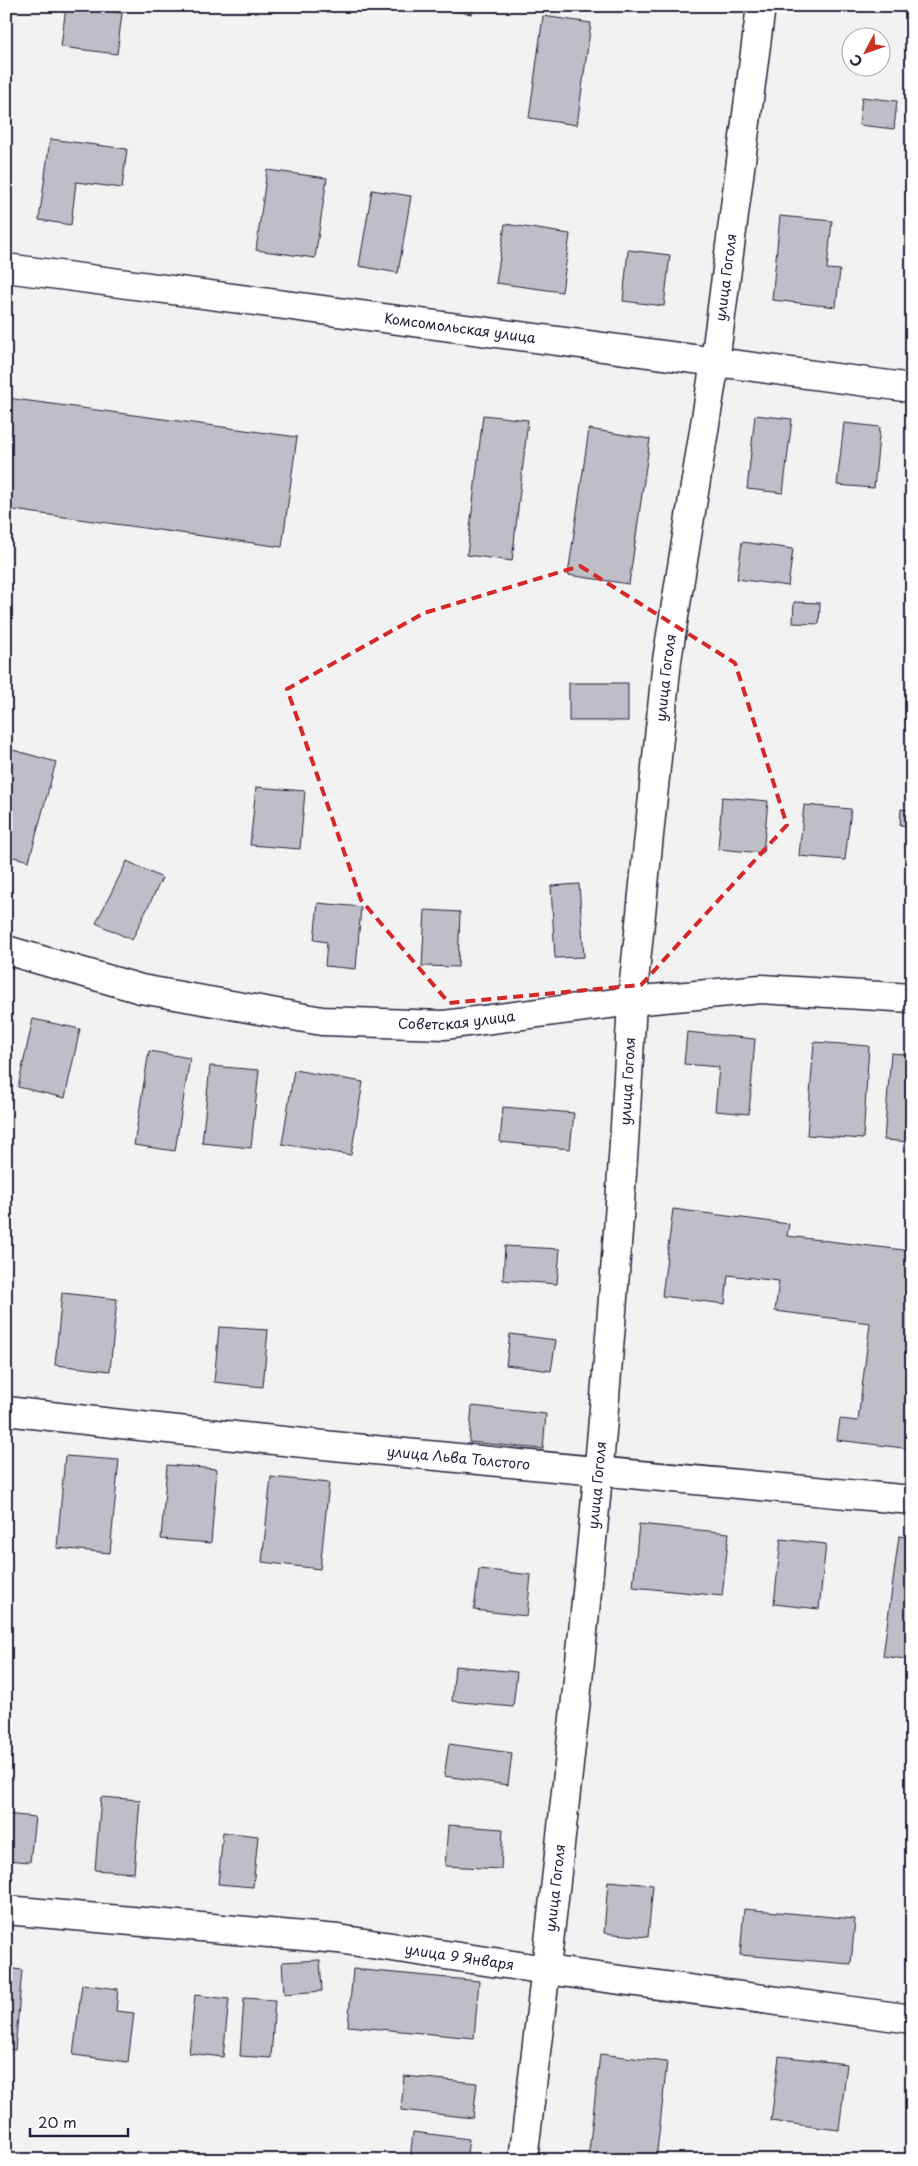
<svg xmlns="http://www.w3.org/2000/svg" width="918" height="2166" viewBox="0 0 918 2166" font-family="'Playpen Sans',sans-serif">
<rect width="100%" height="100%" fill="#f2f2f3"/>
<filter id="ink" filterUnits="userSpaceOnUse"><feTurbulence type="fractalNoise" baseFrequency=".02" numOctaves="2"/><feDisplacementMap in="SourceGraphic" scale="10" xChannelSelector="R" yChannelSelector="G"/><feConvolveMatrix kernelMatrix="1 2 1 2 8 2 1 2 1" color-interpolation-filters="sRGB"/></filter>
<g filter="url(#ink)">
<g fill="#bebec6" stroke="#22223b">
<path d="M 66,6 L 122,13 L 117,54 L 61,47 Z"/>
<path d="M 424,6 L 473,6 L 472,14 Z"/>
<path d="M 543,16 L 591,23 L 577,125 L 529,118 Z"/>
<path d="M 862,97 L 897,101 L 894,129 L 859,125 Z"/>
<path d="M 50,139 L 127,149 L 122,188 L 76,182 L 71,225 L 39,220 Z"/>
<path d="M 267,170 L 327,178 L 315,258 L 256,250 Z"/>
<path d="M 372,190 L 411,196 L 398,273 L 359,266 Z"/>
<path d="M 780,216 L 832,221 L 827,269 L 840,270 L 836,307 L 772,300 Z"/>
<path d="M 505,224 L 570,234 L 562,292 L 496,283 Z"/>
<path d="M 628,250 L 670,255 L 664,306 L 623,301 Z"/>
<path d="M 7,398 L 297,437 L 282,547 L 6,509 Z"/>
<path d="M 483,415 L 528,420 L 512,561 L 467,555 Z"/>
<path d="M 755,415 L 792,419 L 783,493 L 747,489 Z"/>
<path d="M 844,423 L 880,427 L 874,488 L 837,485 Z"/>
<path d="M 589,429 L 650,439 L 629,584 L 568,575 Z"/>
<path d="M 742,542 L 793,549 L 788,586 L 737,579 Z"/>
<path d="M 794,602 L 820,603 L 819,624 L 793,623 Z"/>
<rect x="569" y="683" width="59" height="38"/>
<path d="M 6,748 L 56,762 L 29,861 L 6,855 Z"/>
<path d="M 256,787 L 305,791 L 300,849 L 250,845 Z"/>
<path d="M 722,797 L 768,801 L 763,853 L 718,849 Z"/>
<path d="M 804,805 L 851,809 L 845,860 L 799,856 Z"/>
<path d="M 901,809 L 912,810 L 912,826 L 900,825 Z"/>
<path d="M 912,835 L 912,863 L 910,863 Z"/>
<path d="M 127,861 L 162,878 L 132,940 L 96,923 Z"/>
<path d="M 579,884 L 584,957 L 555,958 L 551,886 Z"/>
<path d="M 318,903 L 361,907 L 356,969 L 325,966 L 327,942 L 314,940 Z"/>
<path d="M 425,910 L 460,912 L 458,967 L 422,966 Z"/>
<path d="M 33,1019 L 80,1029 L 65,1098 L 18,1087 Z"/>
<path d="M 687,1032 L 755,1039 L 749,1114 L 715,1111 L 719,1067 L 684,1064 Z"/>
<path d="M 814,1042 L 869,1046 L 863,1139 L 807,1135 Z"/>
<path d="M 149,1051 L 190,1058 L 175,1151 L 134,1145 Z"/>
<path d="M 891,1053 L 912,1055 L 912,1142 L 884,1140 Z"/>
<path d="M 210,1066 L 259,1070 L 251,1148 L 202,1143 Z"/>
<path d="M 294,1070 L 363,1082 L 351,1155 L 282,1144 Z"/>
<path d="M 503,1107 L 574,1113 L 570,1149 L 500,1142 Z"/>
<path d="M 673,1209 L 789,1224 L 787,1236 L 912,1251 L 912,1449 L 837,1440 L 840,1419 L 858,1421 L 870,1323 L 775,1311 L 779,1281 L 728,1275 L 725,1304 L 662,1296 Z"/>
<path d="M 505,1246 L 560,1249 L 557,1284 L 503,1280 Z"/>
<path d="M 62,1293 L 117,1299 L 110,1371 L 55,1365 Z"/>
<path d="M 219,1327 L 268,1330 L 263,1387 L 214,1382 Z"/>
<path d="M 510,1334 L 556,1340 L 551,1371 L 506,1365 Z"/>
<path d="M 472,1406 L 546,1414 L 543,1449 L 469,1442 Z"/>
<path d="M 65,1456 L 119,1460 L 110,1553 L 57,1548 Z"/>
<path d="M 167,1465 L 217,1469 L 211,1543 L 161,1539 Z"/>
<path d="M 271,1477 L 329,1483 L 320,1569 L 262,1562 Z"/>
<path d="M 639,1524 L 729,1533 L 722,1596 L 633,1587 Z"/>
<path d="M 899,1536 L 912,1538 L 912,1660 L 883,1656 Z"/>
<path d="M 781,1539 L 826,1544 L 819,1609 L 774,1604 Z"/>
<path d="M 479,1569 L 531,1575 L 527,1616 L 474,1610 Z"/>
<path d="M 455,1666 L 517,1672 L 513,1707 L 452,1701 Z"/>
<path d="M 449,1744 L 512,1753 L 508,1785 L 444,1776 Z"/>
<path d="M 101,1797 L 140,1800 L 134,1873 L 95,1870 Z"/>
<path d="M 6,1814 L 35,1817 L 30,1862 L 6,1860 Z"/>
<path d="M 448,1825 L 503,1829 L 501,1869 L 445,1866 Z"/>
<path d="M 223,1832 L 258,1836 L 253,1887 L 218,1884 Z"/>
<path d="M 608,1881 L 653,1885 L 648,1937 L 604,1933 Z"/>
<path d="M 744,1909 L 855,1919 L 851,1964 L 740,1955 Z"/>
<path d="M 320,1960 L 322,1991 L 284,1994 L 282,1962 Z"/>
<path d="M 6,1968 L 22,1970 L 15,2050 L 6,2049 Z"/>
<path d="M 353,1969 L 479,1981 L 474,2038 L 348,2026 Z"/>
<path d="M 82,1984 L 118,1989 L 116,2011 L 134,2013 L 128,2062 L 73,2055 Z"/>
<path d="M 195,1995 L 229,1999 L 223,2057 L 189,2053 Z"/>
<path d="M 244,1998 L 275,2000 L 271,2058 L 240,2056 Z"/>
<path d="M 600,2054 L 667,2062 L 656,2160 L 588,2160 Z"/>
<path d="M 779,2056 L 847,2064 L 839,2130 L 771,2121 Z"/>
<path d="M 404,2076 L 477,2083 L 473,2118 L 401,2110 Z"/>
<path d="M 413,2132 L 469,2139 L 466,2160 L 410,2160 Z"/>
</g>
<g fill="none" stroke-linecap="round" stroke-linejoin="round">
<defs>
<g id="minor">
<path id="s1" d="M 6,268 L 912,388"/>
<path id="s2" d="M 632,1001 L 667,660 L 715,362 L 761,6"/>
<path id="s3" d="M 6,1411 C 307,1446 610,1472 912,1500"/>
<path id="s4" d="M 6,1910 L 338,1939 L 546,1970 L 912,2019"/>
</g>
<g id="major">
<path id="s5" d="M 6,950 L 141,989 L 322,1021 L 444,1025 L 632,1001 L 761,989 L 912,998"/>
<path id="s6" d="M 523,2160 C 570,1775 613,1389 632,1001"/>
</g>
</defs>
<use href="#minor" stroke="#22223b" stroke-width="31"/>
<use href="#major" stroke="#22223b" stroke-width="31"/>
<use href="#minor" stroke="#fff" stroke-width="28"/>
<use href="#major" stroke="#fff" stroke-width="28"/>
</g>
</g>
<path fill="none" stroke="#d62828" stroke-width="4" stroke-dasharray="10 6" stroke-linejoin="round" d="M 580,566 L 735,663 L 787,825 L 641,985 L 449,1003 L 361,900 L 287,689 L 424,613 Z"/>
<g text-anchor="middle" stroke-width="5" stroke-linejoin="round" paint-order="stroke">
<g font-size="14" fill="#22223b" stroke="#fff">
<text dy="5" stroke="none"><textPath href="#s2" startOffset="730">улица Гоголя</textPath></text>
<text dy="5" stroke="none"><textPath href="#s1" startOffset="458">Комсомольская улица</textPath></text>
<text dy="5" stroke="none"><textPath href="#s2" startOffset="325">улица Гоголя</textPath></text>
<text dy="5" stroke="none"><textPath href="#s5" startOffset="459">Советская улица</textPath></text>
<text dy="5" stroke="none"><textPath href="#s6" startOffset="1084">улица Гоголя</textPath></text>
<text dy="5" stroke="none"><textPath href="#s3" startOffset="455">улица Льва Толстого</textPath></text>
<text dy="5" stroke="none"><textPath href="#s6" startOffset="679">улица Гоголя</textPath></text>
<text dy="5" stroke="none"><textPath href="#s6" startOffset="274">улица Гоголя</textPath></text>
<text dy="5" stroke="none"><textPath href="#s4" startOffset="456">улица 9 Января</textPath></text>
</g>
</g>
<rect width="918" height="2166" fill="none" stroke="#fff" stroke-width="25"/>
<rect x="12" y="12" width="893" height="2141" fill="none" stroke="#22223b" stroke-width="2" filter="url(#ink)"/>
<g transform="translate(866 52) rotate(229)"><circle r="24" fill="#ffffff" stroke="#a7a7b1"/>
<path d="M0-4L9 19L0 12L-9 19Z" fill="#c8321e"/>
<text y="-8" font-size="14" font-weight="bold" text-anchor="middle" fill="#22223b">С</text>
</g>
<path d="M30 2128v8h98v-8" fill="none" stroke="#22223b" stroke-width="2.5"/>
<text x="38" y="2128" font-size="15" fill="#22223b" stroke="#ffffff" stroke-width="4" paint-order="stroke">20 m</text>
</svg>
